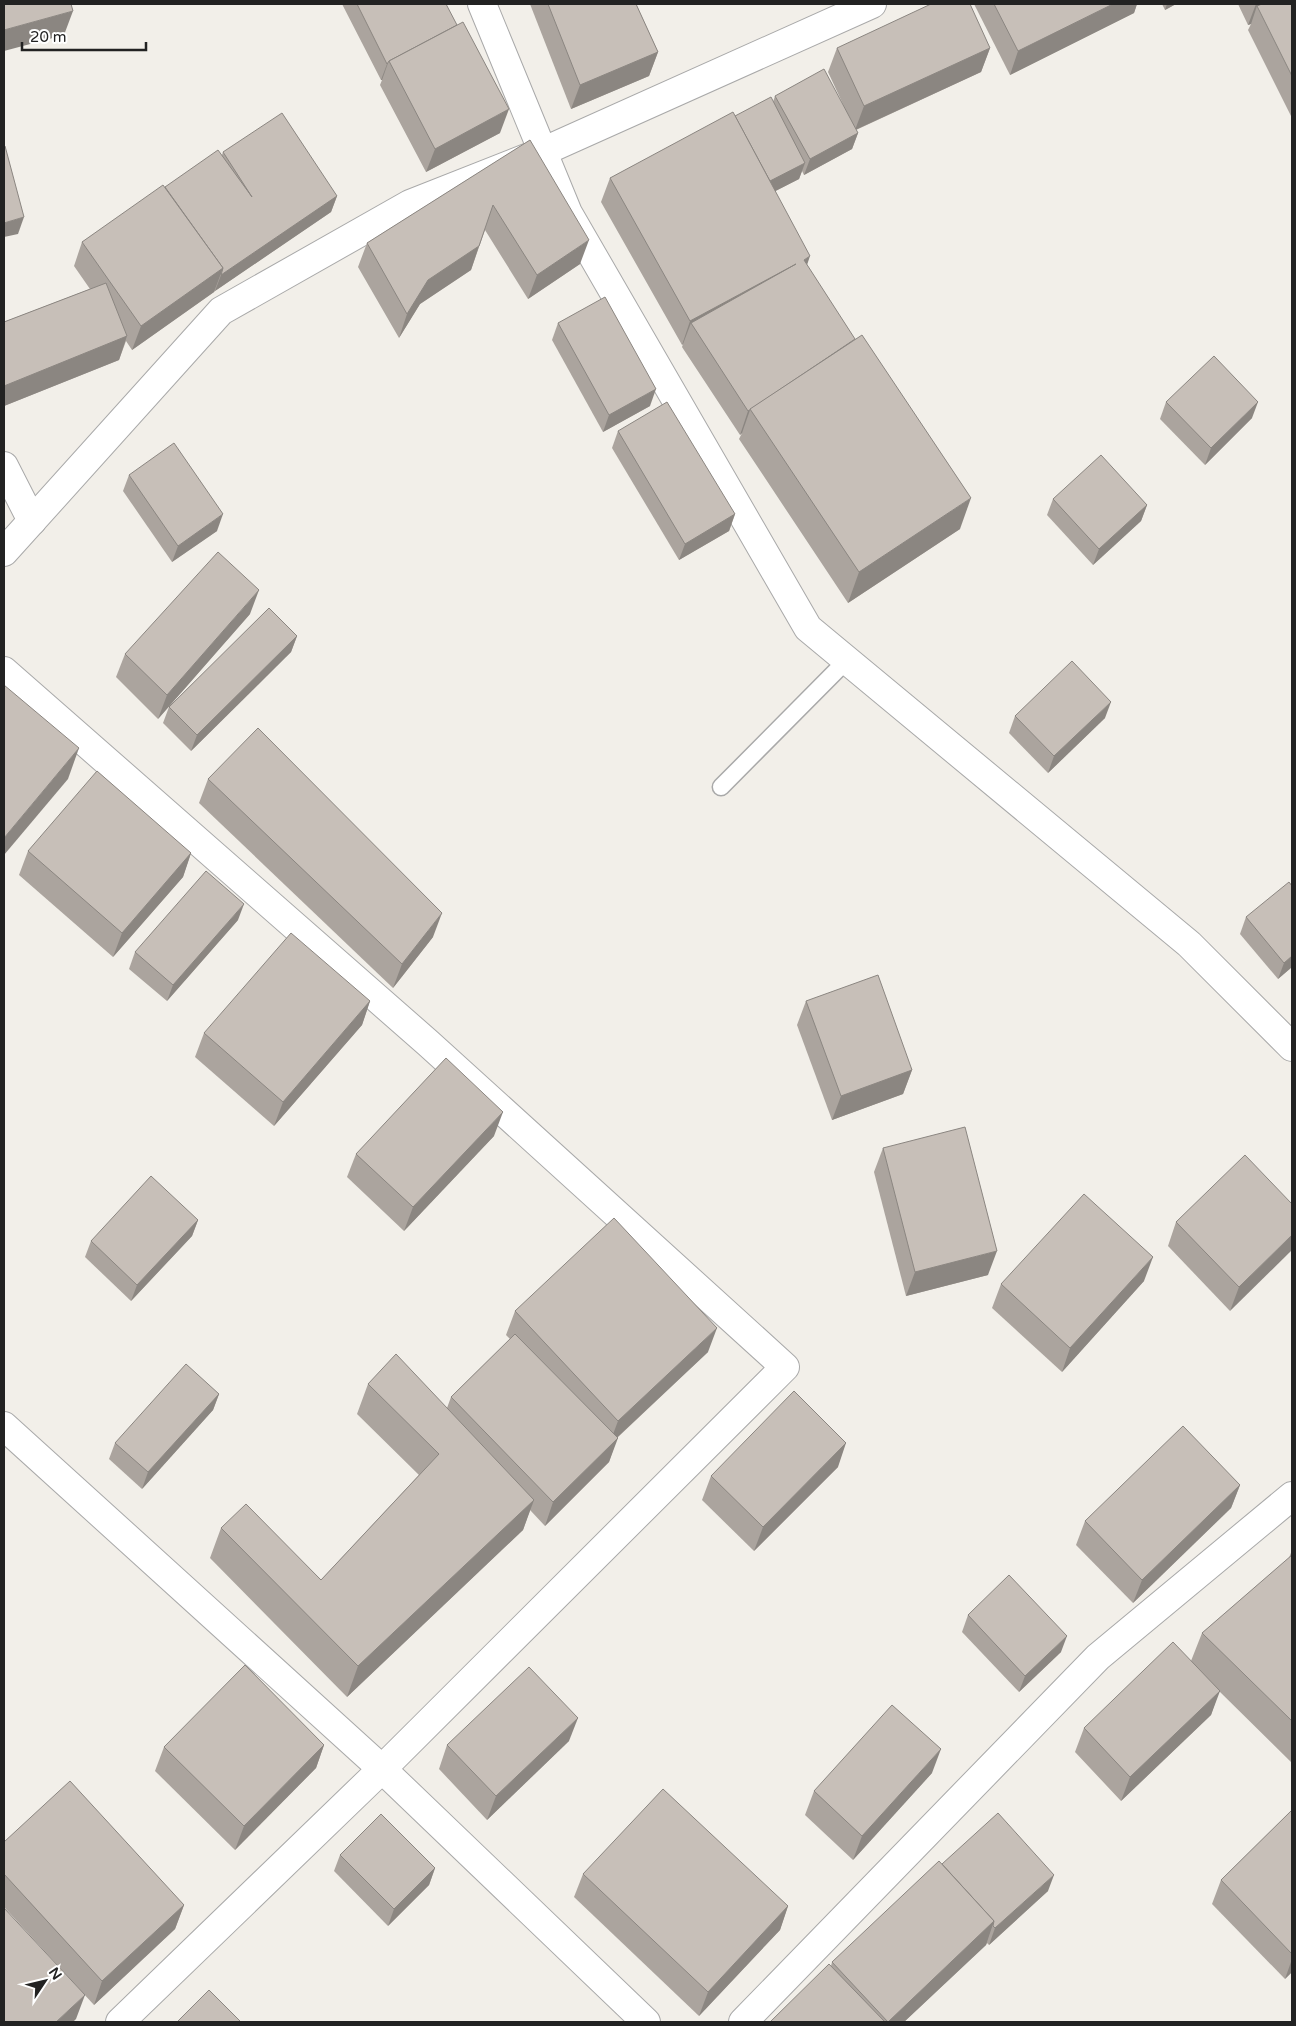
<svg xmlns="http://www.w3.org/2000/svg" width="1296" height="2026" viewBox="0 0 1296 2026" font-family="'Varela Round',sans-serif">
<rect width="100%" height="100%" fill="#f2efe9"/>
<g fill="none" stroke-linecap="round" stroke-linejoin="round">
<defs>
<path id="service" d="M 721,787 L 846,661"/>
<g id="minor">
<path d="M 482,4 L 568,213 L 808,628 L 1189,944 L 1292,1047"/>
<path d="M 4,466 L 32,521"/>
<path d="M 4,552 L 221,311 L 410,204 L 542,152 L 872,4"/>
<path d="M 4,671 L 428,1043 L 785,1367 L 382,1769 L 120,2022"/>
<path d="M 4,1426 L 382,1769 L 646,2022"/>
<path d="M 743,2022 L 1098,1657 L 1292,1496"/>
</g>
</defs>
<use href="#service" stroke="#a9a9a9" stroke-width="19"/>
<use href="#minor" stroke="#a9a9a9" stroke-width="30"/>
<use href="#service" stroke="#fff" stroke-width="16"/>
<use href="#minor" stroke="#fff" stroke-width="28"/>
</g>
<g fill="#aba49e">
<path d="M 342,4 L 446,4 L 500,133 L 426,172 L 380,85 L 382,80 L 381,80 Z"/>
<path d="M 530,4 L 636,4 L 658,52 L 649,76 L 571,109 Z"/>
<path d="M 974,4 L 1137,4 L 1134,13 L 1010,75 Z"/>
<path d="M 1162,4 L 1176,4 L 1165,10 Z"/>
<path d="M 1238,4 L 1292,4 L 1292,118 L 1248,30 L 1251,24 L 1248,25 Z"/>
<path d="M 837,48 L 990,48 L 981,72 L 856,130 L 858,133 L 852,149 L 804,175 L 802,171 L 799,179 L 775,191 L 807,265 L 960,529 L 848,603 L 739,439 L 742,433 L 740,435 L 682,347 L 683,344 L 682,345 L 601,202 L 610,178 L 735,116 L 773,102 L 775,96 L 848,115 L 828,72 Z"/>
<path d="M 530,140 L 580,264 L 528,299 L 485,230 L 471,270 L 420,304 L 399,338 L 358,267 L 367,243 Z"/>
<path d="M 223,152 L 337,196 L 331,212 L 215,291 L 214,292 L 132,350 L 126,341 L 119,360 L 4,406 L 4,322 L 90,289 L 74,266 L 82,242 L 165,187 L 222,155 Z"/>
<path d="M 558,323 L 650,406 L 603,432 L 552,340 Z"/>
<path d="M 1166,402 L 1252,418 L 1205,465 L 1160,419 Z"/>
<path d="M 618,431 L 735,514 L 729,531 L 679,560 L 612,448 Z"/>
<path d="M 129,475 L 217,531 L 172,562 L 123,491 Z"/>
<path d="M 1053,499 L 1147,505 L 1141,521 L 1093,565 L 1047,515 Z"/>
<path d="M 250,614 L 158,719 L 116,677 L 125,654 Z"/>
<path d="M 297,636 L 291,652 L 191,751 L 163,723 L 169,707 Z"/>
<path d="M 1015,716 L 1105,718 L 1048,773 L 1009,733 Z"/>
<path d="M 208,779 L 433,937 L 393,988 L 199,803 Z"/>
<path d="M 28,851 L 191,853 L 183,877 L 113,957 L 19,875 Z"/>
<path d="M 1292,886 L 1292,967 L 1278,979 L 1240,934 L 1246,917 Z"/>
<path d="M 238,920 L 167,1001 L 129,969 L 135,952 Z"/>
<path d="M 370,1001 L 362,1025 L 274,1126 L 195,1057 L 204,1033 Z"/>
<path d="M 806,1001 L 912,1070 L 903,1094 L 832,1120 L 797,1025 Z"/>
<path d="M 494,1136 L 404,1231 L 347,1177 L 356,1154 Z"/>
<path d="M 883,1148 L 988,1275 L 906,1296 L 874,1172 Z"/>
<path d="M 1292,1204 L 1230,1311 L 1168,1246 L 1176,1222 Z"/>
<path d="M 198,1220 L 192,1236 L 131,1301 L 85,1257 L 91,1241 Z"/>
<path d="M 1144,1281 L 1062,1372 L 992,1308 L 1001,1284 Z"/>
<path d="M 515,1311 L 708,1352 L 617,1438 L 609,1462 L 545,1526 L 530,1510 L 523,1530 L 347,1697 L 210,1558 L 221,1528 L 321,1580 L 419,1475 L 357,1414 L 368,1384 L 447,1408 L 451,1397 L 510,1339 L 506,1335 Z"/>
<path d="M 219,1394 L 213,1410 L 142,1489 L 109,1459 L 115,1443 Z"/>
<path d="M 838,1467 L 754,1551 L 702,1500 L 711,1476 Z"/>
<path d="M 1240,1485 L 1231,1508 L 1133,1603 L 1076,1545 L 1085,1521 Z"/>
<path d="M 1292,1550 L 1292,1763 L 1219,1691 L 1211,1715 L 1121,1801 L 1075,1752 L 1084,1728 L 1191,1661 L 1202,1633 L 1289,1558 Z"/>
<path d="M 968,1615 L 1061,1652 L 1019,1692 L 962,1632 Z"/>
<path d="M 569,1741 L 487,1820 L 439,1769 L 447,1745 Z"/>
<path d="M 324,1745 L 316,1768 L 235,1850 L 155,1771 L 164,1747 Z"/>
<path d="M 932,1773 L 853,1860 L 805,1815 L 814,1791 Z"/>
<path d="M 1292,1810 L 1292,1972 L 1285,1979 L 1212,1904 L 1221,1880 Z"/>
<path d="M 4,1842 L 184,1905 L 175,1929 L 94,2005 L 4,1907 Z"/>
<path d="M 340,1855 L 435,1868 L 429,1885 L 388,1926 L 334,1871 Z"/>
<path d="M 942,1864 L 1048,1891 L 989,1945 L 987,1943 L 986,1945 L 904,2022 L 770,2022 L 831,1966 L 832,1962 Z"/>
<path d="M 583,1874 L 788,1906 L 780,1930 L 699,2016 L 574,1897 Z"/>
</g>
<g fill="#8b8681">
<path d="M 1113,4 L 1137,4 L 1134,13 L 1010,75 L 1018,51 Z"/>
<path d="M 1167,4 L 1176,4 L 1165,10 Z"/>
<path d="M 1256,4 L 1292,4 L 1257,6 L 1251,24 L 1248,25 Z"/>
<path d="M 73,11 L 64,35 L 4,51 L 4,30 Z"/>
<path d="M 990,48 L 981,72 L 855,130 L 864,106 Z"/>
<path d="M 658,52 L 649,76 L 571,109 L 580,85 Z"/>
<path d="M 388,63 L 382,80 L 381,80 L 387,64 Z"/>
<path d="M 509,109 L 500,133 L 426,172 L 435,149 Z"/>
<path d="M 858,133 L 852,149 L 804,175 L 810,159 Z"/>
<path d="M 805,163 L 799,179 L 762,198 L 768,181 Z"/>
<path d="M 337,196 L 331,212 L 215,291 L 221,275 Z"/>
<path d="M 24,217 L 18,234 L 4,237 L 4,223 Z"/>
<path d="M 589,240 L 580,264 L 528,299 L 537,275 Z"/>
<path d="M 479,246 L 471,270 L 420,304 L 399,338 L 407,314 L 428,280 Z"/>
<path d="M 810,256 L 802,280 L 804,260 Z"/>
<path d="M 796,264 L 691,323 L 683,344 L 682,345 L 690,321 Z"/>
<path d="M 223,268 L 214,292 L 132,350 L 141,326 Z"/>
<path d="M 127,336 L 119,360 L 4,406 L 4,386 Z"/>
<path d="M 656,389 L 650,406 L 603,432 L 609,415 Z"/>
<path d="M 1258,402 L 1252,418 L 1205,465 L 1211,448 Z"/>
<path d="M 750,410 L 742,433 L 740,435 L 748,411 Z"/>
<path d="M 971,498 L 960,529 L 848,603 L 859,572 Z"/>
<path d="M 1147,505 L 1141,521 L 1093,565 L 1099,549 Z"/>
<path d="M 223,514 L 217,531 L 172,562 L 178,546 Z"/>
<path d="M 735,514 L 729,531 L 679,560 L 685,544 Z"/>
<path d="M 259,590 L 250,614 L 158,719 L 167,695 Z"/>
<path d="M 297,636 L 291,652 L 191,751 L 197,735 Z"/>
<path d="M 1111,702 L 1105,718 L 1048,773 L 1054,756 Z"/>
<path d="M 79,748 L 68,779 L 4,855 L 4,838 Z"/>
<path d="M 191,853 L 183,877 L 113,957 L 122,933 Z"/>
<path d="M 244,904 L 238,920 L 167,1001 L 173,985 Z"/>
<path d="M 442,913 L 433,937 L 393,988 L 402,964 Z"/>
<path d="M 1292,956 L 1292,967 L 1278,979 L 1284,963 Z"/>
<path d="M 370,1001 L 362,1025 L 274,1126 L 283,1102 Z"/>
<path d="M 912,1070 L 903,1094 L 832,1120 L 841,1096 Z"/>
<path d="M 503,1112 L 494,1136 L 404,1231 L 413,1207 Z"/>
<path d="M 198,1220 L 192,1236 L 131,1301 L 137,1285 Z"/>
<path d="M 1292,1235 L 1292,1250 L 1230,1311 L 1239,1287 Z"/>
<path d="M 997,1251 L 988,1275 L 906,1296 L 915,1272 Z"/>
<path d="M 1153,1257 L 1144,1281 L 1062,1372 L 1070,1348 Z"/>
<path d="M 717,1328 L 708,1352 L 609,1445 L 618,1421 Z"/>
<path d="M 219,1394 L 213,1410 L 142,1489 L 148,1472 Z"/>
<path d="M 618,1438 L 609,1462 L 545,1526 L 553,1502 Z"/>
<path d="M 846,1443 L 838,1467 L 754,1551 L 763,1527 Z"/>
<path d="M 1240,1485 L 1231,1508 L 1133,1603 L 1142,1580 Z"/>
<path d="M 534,1500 L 523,1530 L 347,1697 L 358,1666 Z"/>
<path d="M 1067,1636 L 1061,1652 L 1019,1692 L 1025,1676 Z"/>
<path d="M 1220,1691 L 1211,1715 L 1121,1801 L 1130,1777 Z"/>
<path d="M 578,1718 L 569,1741 L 487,1820 L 496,1796 Z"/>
<path d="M 324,1745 L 316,1768 L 235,1850 L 244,1826 Z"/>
<path d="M 941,1749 L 932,1773 L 853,1860 L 862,1836 Z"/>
<path d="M 435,1868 L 429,1885 L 388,1926 L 394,1909 Z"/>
<path d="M 1054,1875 L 1048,1891 L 989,1945 L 995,1928 Z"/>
<path d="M 184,1905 L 175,1929 L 94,2005 L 102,1981 Z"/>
<path d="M 788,1906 L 780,1930 L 699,2016 L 708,1992 Z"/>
<path d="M 994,1921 L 986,1945 L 904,2022 L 888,2022 Z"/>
<path d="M 1292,1959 L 1292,1972 L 1285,1979 Z"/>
<path d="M 85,1995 L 76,2019 L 73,2022 L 56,2022 Z"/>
</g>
<g fill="#c7bfb8" stroke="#8b8681">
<path d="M 4,4 L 71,4 L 73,11 L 4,30 Z"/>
<path d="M 357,4 L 446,4 L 457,25 L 389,61 L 387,64 Z"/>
<path d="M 548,4 L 636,4 L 658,52 L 580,85 Z"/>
<path d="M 931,4 L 970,4 L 990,48 L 864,106 L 837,48 Z"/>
<path d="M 994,4 L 1113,4 L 1018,51 Z"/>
<path d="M 1262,4 L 1292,4 L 1292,76 L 1257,6 Z"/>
<path d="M 463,22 L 509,109 L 435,149 L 389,61 Z"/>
<path d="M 824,69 L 858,133 L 810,159 L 775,96 Z"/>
<path d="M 771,97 L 805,163 L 770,181 L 735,116 Z"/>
<path d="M 733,112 L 810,256 L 804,260 L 855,339 L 748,411 L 691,323 L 796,264 L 690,321 L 610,178 Z"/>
<path d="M 282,113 L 337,196 L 221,275 L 223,268 L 165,187 L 218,150 L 252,197 L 223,152 Z"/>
<path d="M 530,140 L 589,240 L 537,275 L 493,205 L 479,246 L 428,280 L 407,314 L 367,243 Z"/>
<path d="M 4,146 L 5,146 L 24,217 L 4,223 Z"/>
<path d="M 163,185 L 223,268 L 141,326 L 82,242 Z"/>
<path d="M 106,283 L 127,336 L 4,386 L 4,322 Z"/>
<path d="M 605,297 L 656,389 L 609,415 L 558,323 Z"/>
<path d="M 862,335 L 971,498 L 859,572 L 750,409 Z"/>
<path d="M 1214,356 L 1258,402 L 1211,448 L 1166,402 Z"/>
<path d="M 667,402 L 735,514 L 685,544 L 618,431 Z"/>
<path d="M 174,443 L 223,514 L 178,546 L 129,475 Z"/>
<path d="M 1101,455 L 1147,505 L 1099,549 L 1053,499 Z"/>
<path d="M 218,552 L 259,590 L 167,695 L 125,654 Z"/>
<path d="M 269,608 L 297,636 L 197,735 L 169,707 Z"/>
<path d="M 1072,661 L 1111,702 L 1054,756 L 1015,716 Z"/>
<path d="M 4,685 L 79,748 L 4,838 Z"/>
<path d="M 258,728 L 442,913 L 402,964 L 208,779 Z"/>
<path d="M 97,771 L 191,853 L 122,933 L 28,851 Z"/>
<path d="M 206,871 L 244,904 L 173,985 L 135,952 Z"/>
<path d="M 1289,882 L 1292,886 L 1292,956 L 1284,963 L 1246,917 Z"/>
<path d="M 291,933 L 370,1001 L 283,1102 L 204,1033 Z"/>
<path d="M 878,975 L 912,1070 L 841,1096 L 806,1001 Z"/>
<path d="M 446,1058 L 503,1112 L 413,1207 L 356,1154 Z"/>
<path d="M 965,1127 L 997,1251 L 915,1272 L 883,1148 Z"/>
<path d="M 1245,1155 L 1292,1204 L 1292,1235 L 1239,1287 L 1176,1222 Z"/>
<path d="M 151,1176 L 198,1220 L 137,1285 L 91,1241 Z"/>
<path d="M 1084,1194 L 1153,1257 L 1070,1348 L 1001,1284 Z"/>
<path d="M 614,1218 L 717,1328 L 618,1421 L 515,1311 Z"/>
<path d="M 515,1334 L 618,1438 L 553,1502 L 451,1397 Z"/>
<path d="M 396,1354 L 534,1500 L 358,1666 L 221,1528 L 246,1504 L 321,1580 L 439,1454 L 368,1384 Z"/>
<path d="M 186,1364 L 219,1394 L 148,1472 L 115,1443 Z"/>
<path d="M 794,1391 L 846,1443 L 763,1527 L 711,1476 Z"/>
<path d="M 1183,1426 L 1240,1485 L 1142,1580 L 1085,1521 Z"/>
<path d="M 1292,1555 L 1292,1721 L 1202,1633 Z"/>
<path d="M 1009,1575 L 1067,1636 L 1025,1676 L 968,1615 Z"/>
<path d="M 1173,1642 L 1220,1691 L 1130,1777 L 1084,1728 Z"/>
<path d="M 245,1665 L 324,1745 L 244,1826 L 164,1747 Z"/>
<path d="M 529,1667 L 578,1718 L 496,1796 L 447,1745 Z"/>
<path d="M 892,1705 L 941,1749 L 862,1836 L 814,1791 Z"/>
<path d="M 70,1781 L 184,1905 L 102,1981 L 4,1874 L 4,1842 Z"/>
<path d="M 663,1789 L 788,1906 L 708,1992 L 583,1874 Z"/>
<path d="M 1292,1810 L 1292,1954 L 1221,1880 Z"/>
<path d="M 998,1813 L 1054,1875 L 995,1928 L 993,1926 L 994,1921 L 942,1864 Z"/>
<path d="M 381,1814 L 435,1868 L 394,1909 L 340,1855 Z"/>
<path d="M 939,1861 L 994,1921 L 888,2022 L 832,1962 Z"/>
<path d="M 4,1908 L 85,1995 L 56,2022 L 4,2022 Z"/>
<path d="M 829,1964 L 885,2022 L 770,2022 Z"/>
<path d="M 209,1990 L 241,2022 L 177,2022 Z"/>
</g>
<rect width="1296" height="2026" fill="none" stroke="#222222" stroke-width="10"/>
<g transform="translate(45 1981) rotate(55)" stroke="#ffffff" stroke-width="4" paint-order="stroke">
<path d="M0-4L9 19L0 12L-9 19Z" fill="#222222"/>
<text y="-8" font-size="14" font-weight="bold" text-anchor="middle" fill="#222222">N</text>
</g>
<path d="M22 42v8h124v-8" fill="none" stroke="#222222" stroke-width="2.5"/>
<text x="30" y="42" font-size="15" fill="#222222" stroke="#ffffff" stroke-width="4" paint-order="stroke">20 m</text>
</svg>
